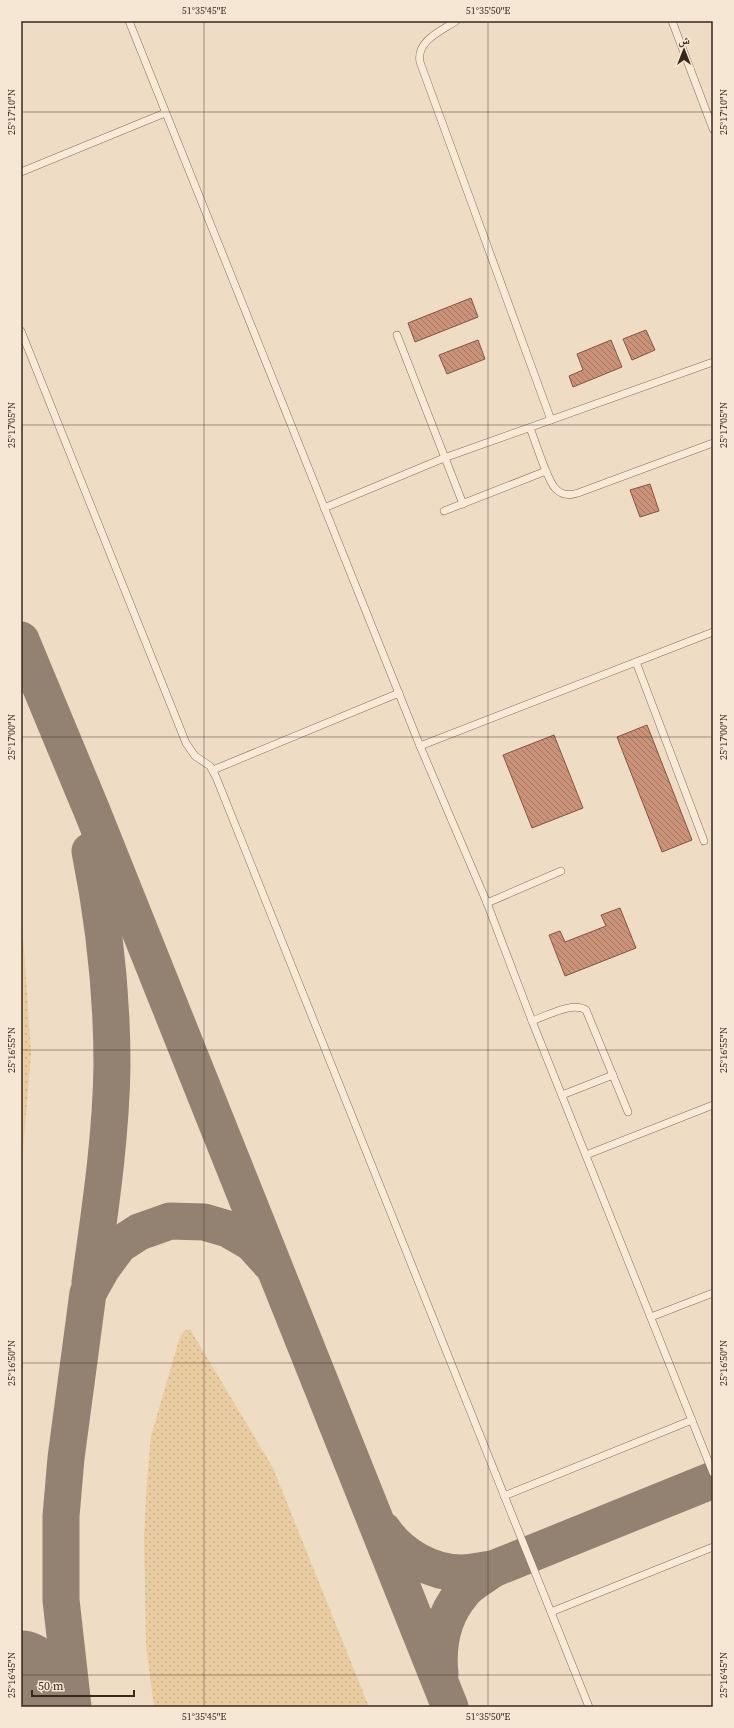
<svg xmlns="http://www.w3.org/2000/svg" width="734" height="1728" viewBox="0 0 734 1728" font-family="'Source Serif 4','Noto Naskh Arabic',serif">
<defs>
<pattern id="sand-dots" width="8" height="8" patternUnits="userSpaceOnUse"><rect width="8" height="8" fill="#e9cda1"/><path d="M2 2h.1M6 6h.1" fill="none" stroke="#c9b08a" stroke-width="1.8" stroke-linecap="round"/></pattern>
<pattern id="building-back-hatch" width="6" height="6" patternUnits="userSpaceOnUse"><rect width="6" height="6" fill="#cb927a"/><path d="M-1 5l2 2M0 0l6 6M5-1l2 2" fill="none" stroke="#a67763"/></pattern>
</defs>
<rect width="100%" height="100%" fill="#eedcc4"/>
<g fill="url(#sand-dots)">
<path d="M 21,923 L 24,949 L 31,1053 L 21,1175 Z"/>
<path d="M 190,1329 L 273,1468 L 369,1707 L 154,1707 L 146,1645 L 144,1535 L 147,1482 L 151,1436 L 179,1340 L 184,1331 Z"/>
</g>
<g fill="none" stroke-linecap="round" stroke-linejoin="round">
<g stroke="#938271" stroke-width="37">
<path d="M 21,640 L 92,811 L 450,1707"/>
<path d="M 90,1282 C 100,1210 111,1138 112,1065 C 112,993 104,921 90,851"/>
<path d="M 383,1530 C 400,1555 431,1573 462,1573 C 472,1573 483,1570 493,1569 L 713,1480"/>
<path d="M 440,1674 C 437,1645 443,1615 463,1592 C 470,1583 484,1576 493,1569"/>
<path d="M 73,1707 L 61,1600 L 61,1516 L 66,1458 L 88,1293 L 102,1268 L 119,1245 L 139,1232 L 170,1221 L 204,1222 L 228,1229 L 252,1243 L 270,1263"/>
</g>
<path stroke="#938271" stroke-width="91" d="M 21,1676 L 33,1707"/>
</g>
<g fill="url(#building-back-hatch)" stroke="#875441">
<path d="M 471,298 L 478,317 L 415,342 L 408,323 Z"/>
<path d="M 646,330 L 655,350 L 632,360 L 623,339 Z"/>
<path d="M 478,340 L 485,359 L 447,374 L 439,355 Z"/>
<path d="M 611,340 L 622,367 L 573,387 L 569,376 L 583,370 L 577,354 Z"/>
<path d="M 650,484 L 659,511 L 640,517 L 630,490 Z"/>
<path d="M 647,725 L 692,840 L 662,852 L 617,737 Z"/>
<path d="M 554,735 L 583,808 L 532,828 L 503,755 Z"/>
<path d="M 620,908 L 636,948 L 565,976 L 549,935 L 560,931 L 565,942 L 606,926 L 601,915 Z"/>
</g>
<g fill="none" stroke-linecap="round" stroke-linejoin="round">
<defs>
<g id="lane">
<path d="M 129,21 L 420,746 L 487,903 L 532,1021 L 713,1473"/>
<path d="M 456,21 C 441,31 416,41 420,62 L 551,420"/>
<path d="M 672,21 L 713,129"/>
<path d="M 21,172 L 165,113"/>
<path d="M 21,331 L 186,743 L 195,756 L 210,766 L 216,777 L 589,1707"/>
<path d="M 397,335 L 463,504"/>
<path d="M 530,428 C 535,440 547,480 555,488 C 561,495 569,496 578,493 L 713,443"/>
<path d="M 324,508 L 444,458 L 713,362"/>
<path d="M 444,511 L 546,471"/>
<path d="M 636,662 L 704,841"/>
<path d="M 420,746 L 713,632"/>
<path d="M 213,770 L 399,693"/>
<path d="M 487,903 L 561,871"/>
<path d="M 532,1021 C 546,1016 573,1001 586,1010 L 628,1112"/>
<path d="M 562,1095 L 613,1075"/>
<path d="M 586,1155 L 713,1105"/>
<path d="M 651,1317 L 713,1293"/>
<path d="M 504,1496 L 692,1420"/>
<path d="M 551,1612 L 713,1547"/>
</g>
</defs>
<use href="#lane" stroke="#886d5b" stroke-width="8"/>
<use href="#lane" stroke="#f8ead7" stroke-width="7"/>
</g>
<path fill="none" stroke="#38281e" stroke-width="1" stroke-opacity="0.45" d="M 204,21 L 204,1707M 488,21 L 488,1707M 21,112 L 713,112M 21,425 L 713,425M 21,737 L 713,737M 21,1050 L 713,1050M 21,1363 L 713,1363M 21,1675 L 713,1675"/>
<rect width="734" height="1728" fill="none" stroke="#f5e7d3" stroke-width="44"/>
<g transform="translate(684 50)" stroke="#f5e7d3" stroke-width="3" paint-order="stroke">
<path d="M0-3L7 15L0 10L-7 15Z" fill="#38281e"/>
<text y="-6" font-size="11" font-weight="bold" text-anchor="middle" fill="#38281e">ش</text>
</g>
<path d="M32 1690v6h102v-6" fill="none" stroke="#38281e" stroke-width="2"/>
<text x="38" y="1690" font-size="12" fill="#38281e" stroke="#f5e7d3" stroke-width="3" paint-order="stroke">50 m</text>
<rect x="22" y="22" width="690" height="1684" fill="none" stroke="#38281e" stroke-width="1.5"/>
<g font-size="10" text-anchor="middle" fill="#38281e">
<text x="204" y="14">51°35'45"E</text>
<text x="488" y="14">51°35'50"E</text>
<text transform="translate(11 112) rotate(-90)" y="4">25°17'10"N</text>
<text transform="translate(723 112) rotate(-90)" y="4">25°17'10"N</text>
<text transform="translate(11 425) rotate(-90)" y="4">25°17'05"N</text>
<text transform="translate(723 425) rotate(-90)" y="4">25°17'05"N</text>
<text transform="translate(11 737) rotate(-90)" y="4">25°17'00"N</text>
<text transform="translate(723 737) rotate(-90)" y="4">25°17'00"N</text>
<text transform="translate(11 1050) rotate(-90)" y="4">25°16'55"N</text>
<text transform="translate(723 1050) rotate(-90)" y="4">25°16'55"N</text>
<text transform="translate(11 1363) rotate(-90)" y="4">25°16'50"N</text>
<text transform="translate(723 1363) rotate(-90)" y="4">25°16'50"N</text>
<text transform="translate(11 1675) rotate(-90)" y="4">25°16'45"N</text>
<text transform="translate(723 1675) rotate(-90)" y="4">25°16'45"N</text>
<text x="204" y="1720">51°35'45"E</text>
<text x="488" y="1720">51°35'50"E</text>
</g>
</svg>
